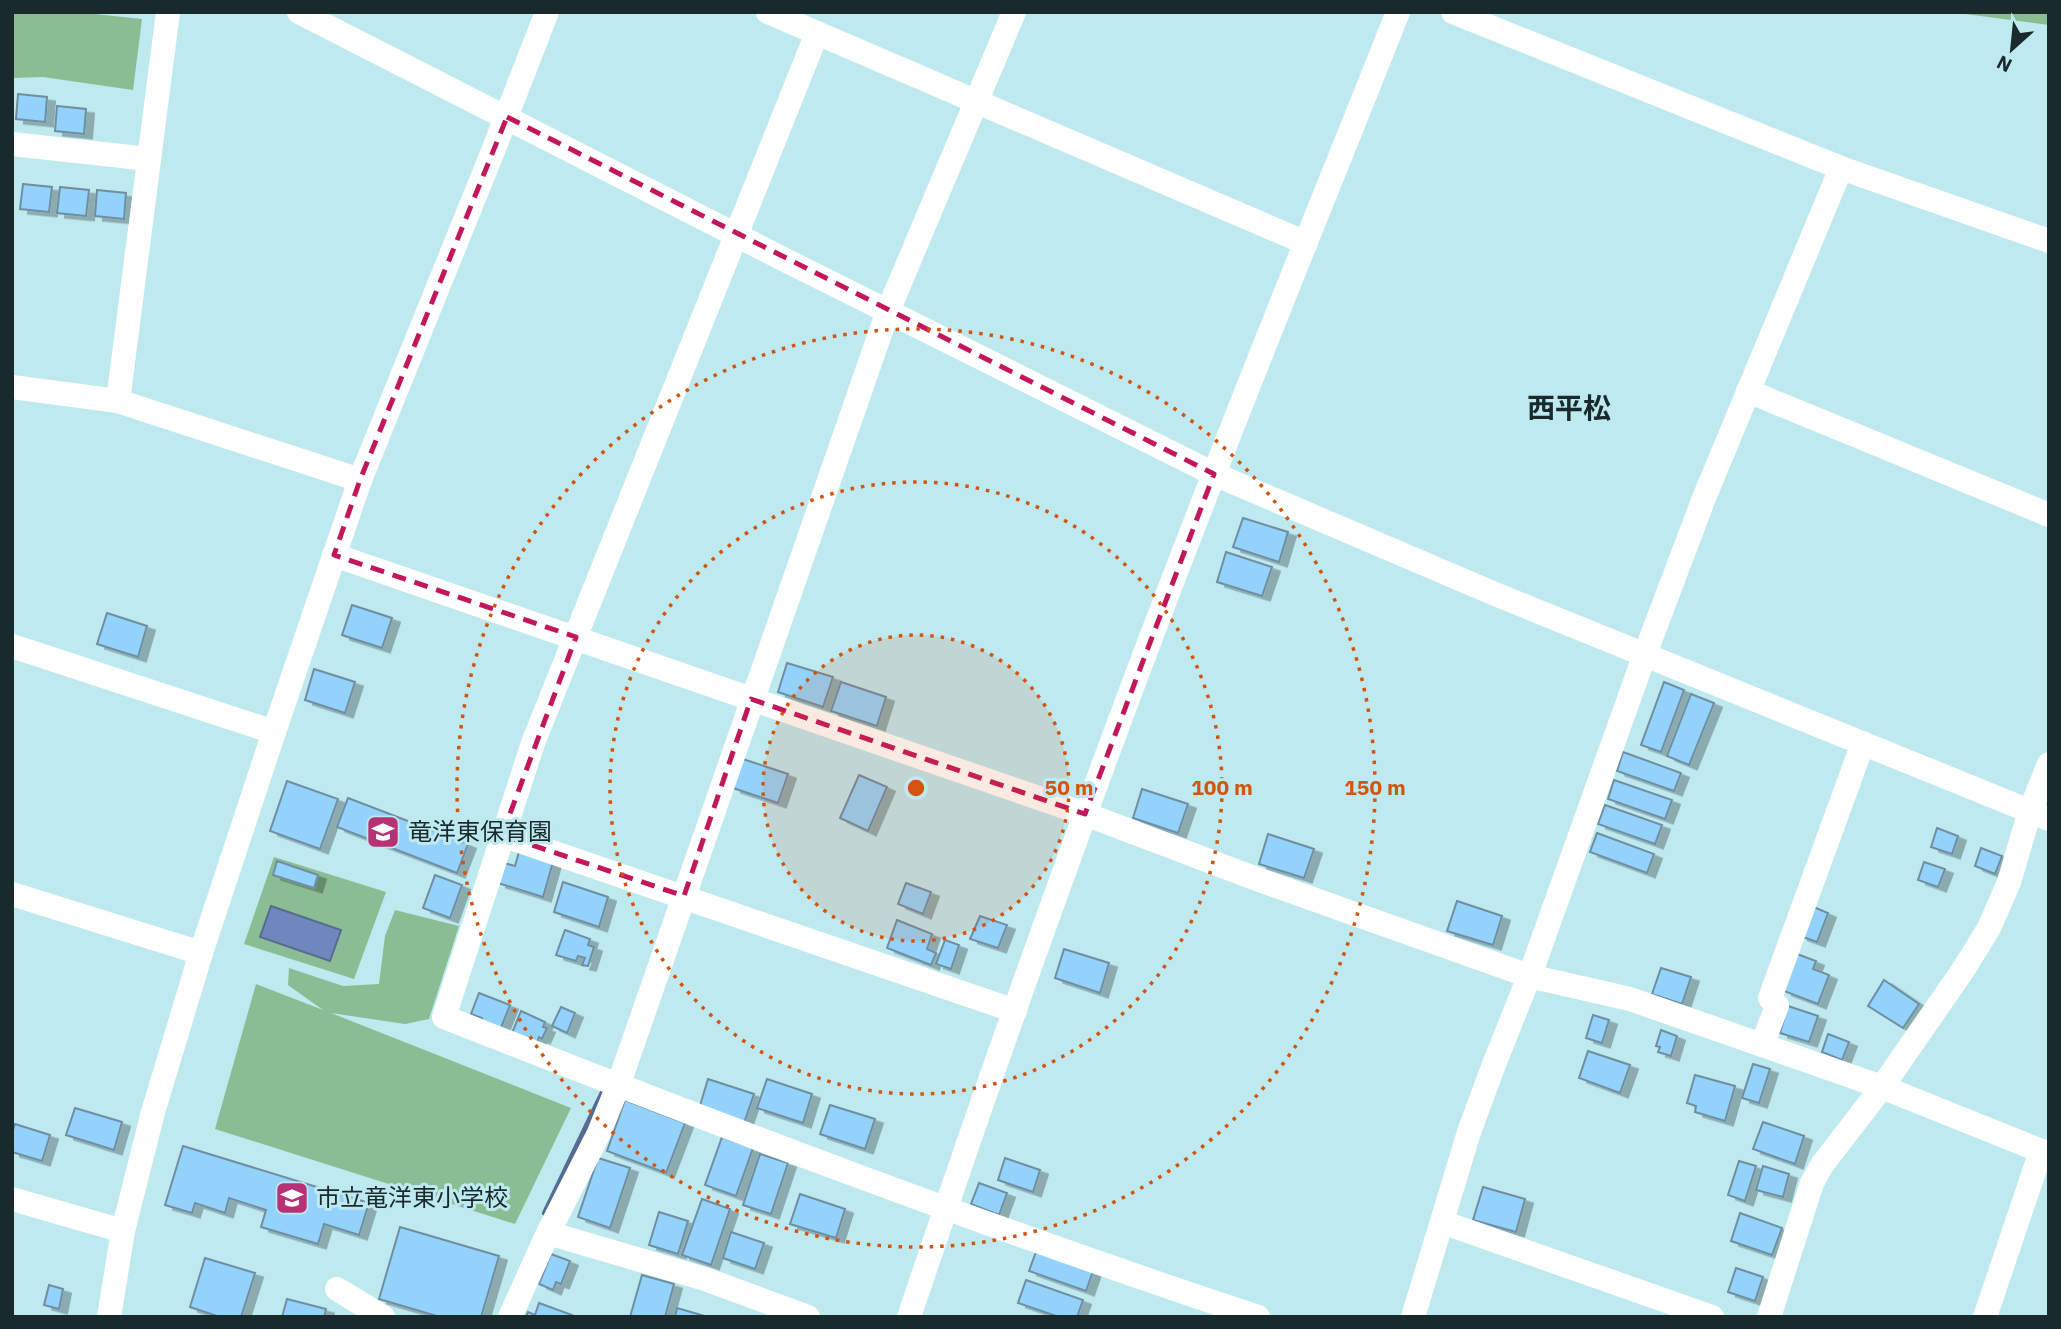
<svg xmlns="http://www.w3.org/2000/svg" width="2061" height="1329" viewBox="0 0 2061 1329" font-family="'IBM Plex Sans','Noto Sans JP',sans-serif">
<defs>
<filter id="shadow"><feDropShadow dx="8" dy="4.5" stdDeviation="0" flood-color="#0004"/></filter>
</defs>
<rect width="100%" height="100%" fill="#bde9ef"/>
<g fill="#8bbd94">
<path d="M 12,12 L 76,12 L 142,19 L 133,90 L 43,77 L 12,78 Z"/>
<path d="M 1950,12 L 2049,12 L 2049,25 Z"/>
<path d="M 274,857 L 386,892 L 354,979 L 244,944 Z"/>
<path d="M 395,910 L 459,926 L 429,1019 L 405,1024 L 331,1013 L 571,1108 L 515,1224 L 215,1129 L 256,984 L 323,1010 L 288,985 L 289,968 L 343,986 L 379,984 L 385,936 Z"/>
</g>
<path fill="#7087bd" stroke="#566b92" stroke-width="2" d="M 271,906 L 341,930 L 330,961 L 260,937 Z"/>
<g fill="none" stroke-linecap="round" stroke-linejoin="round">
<path stroke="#566b92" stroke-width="6" d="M 545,1213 L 604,1090"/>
</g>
<g fill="#93d3fb" stroke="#6f8ea2" stroke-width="2" filter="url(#shadow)">
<path d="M 18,94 L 47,97 L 45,122 L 16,119 Z"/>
<path d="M 57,106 L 86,109 L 84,134 L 55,131 Z"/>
<path d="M 23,184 L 52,187 L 49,212 L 20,209 Z"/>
<path d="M 60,187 L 89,190 L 86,216 L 57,213 Z"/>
<path d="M 97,190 L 126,193 L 124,219 L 95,216 Z"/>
<path d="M 1243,518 L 1288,532 L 1279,562 L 1233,547 Z"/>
<path d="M 1226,552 L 1272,567 L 1262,596 L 1217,582 Z"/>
<path d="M 352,605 L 392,618 L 382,648 L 342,635 Z"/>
<path d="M 107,613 L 147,626 L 138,657 L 97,644 Z"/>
<path d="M 787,663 L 833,677 L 823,707 L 778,692 Z"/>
<path d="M 314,669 L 355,682 L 345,713 L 305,700 Z"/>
<path d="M 841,682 L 886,697 L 877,726 L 831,711 Z"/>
<path d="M 1664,682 L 1684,690 L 1661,752 L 1641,745 Z"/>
<path d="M 1691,694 L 1714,703 L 1689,765 L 1667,756 Z"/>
<path d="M 1623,752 L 1681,773 L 1674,791 L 1617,771 Z"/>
<path d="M 743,759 L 788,774 L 778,803 L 733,788 Z"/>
<path d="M 859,775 L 887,787 L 868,831 L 840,818 Z"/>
<path d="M 1614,780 L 1672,800 L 1665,819 L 1608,799 Z"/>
<path d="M 287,781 L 338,799 L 320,849 L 270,831 Z"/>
<path d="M 1142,789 L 1188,804 L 1178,833 L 1133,818 Z"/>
<path d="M 348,798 L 468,844 L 457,873 L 337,827 Z"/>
<path d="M 1605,805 L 1662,825 L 1655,844 L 1598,824 Z"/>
<path d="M 1937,828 L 1958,836 L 1952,854 L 1931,847 Z"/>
<path d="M 1597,833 L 1654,854 L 1647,873 L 1590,852 Z"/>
<path d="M 1268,834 L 1314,849 L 1304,878 L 1259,864 Z"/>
<path d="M 1981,848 L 2002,856 L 1995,874 L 1975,866 Z"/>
<path d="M 519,852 L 553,862 L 543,897 L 498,883 L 504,863 L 515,866 Z"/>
<path d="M 277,861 L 318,875 L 314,888 L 273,875 Z"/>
<path d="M 1924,862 L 1945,869 L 1938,887 L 1918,880 Z"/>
<path d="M 435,875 L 462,885 L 450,918 L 423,908 Z"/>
<path d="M 563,882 L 608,897 L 599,927 L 554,912 Z"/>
<path d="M 906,883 L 931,892 L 923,914 L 898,904 Z"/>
<path d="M 1457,901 L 1502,916 L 1493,945 L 1447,931 Z"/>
<path d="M 1811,906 L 1828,913 L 1817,942 L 1800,936 Z"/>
<path d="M 980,916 L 1007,925 L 998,948 L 970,939 Z"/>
<path d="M 897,920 L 932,934 L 927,949 L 936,953 L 931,965 L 887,948 Z"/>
<path d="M 565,930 L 590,939 L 588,945 L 594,947 L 588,966 L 582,965 L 585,958 L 578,956 L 576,961 L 556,955 Z"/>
<path d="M 945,940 L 959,945 L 951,969 L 936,964 Z"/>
<path d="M 1064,949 L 1109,963 L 1100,993 L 1055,978 Z"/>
<path d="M 1797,954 L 1816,961 L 1813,969 L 1829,975 L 1818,1004 L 1784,991 Z"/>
<path d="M 1661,968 L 1691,977 L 1682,1004 L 1652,994 Z"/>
<path d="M 1884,980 L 1919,1004 L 1903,1028 L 1868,1006 Z"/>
<path d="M 479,993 L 510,1005 L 500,1030 L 480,1023 L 482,1018 L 471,1014 Z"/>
<path d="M 1788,1006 L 1818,1016 L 1809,1042 L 1780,1033 Z"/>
<path d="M 561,1007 L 575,1013 L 567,1033 L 552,1026 Z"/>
<path d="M 521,1011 L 545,1022 L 543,1027 L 547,1028 L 542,1039 L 539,1037 L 537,1043 L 512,1033 Z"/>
<path d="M 1593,1015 L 1609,1020 L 1602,1043 L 1586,1038 Z"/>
<path d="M 1661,1030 L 1677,1036 L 1671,1056 L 1658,1052 L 1660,1047 L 1656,1046 Z"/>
<path d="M 1828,1034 L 1849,1042 L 1842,1060 L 1822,1052 Z"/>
<path d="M 1588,1051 L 1630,1065 L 1620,1093 L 1579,1078 Z"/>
<path d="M 1753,1064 L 1770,1069 L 1759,1103 L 1742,1098 Z"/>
<path d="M 1695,1075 L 1735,1086 L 1725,1121 L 1695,1112 L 1696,1106 L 1687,1103 Z"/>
<path d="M 708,1079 L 754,1094 L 744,1123 L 699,1109 Z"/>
<path d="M 767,1079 L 812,1094 L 803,1123 L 757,1108 Z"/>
<path d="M 625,1100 L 685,1123 L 666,1173 L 607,1151 Z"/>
<path d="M 830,1105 L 875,1119 L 865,1149 L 820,1134 Z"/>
<path d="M 75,1108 L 122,1122 L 114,1150 L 66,1135 Z"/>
<path d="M 1763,1122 L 1804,1136 L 1795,1164 L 1753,1149 Z"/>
<path d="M 15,1124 L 50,1135 L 42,1161 L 12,1152 L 12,1133 Z"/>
<path d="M 722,1137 L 753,1148 L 736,1196 L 705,1185 Z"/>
<path d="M 183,1146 L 369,1203 L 359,1235 L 324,1224 L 318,1244 L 261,1227 L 266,1210 L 229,1198 L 225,1213 L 195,1203 L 192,1213 L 165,1205 Z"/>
<path d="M 760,1154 L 788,1163 L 771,1214 L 743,1205 Z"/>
<path d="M 598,1158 L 630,1168 L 610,1228 L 578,1217 Z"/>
<path d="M 1005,1158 L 1040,1170 L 1033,1192 L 998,1180 Z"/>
<path d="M 1739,1161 L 1756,1166 L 1745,1201 L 1728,1195 Z"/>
<path d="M 1763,1166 L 1789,1174 L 1783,1197 L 1756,1190 Z"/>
<path d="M 979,1183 L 1007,1193 L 999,1215 L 971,1204 Z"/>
<path d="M 1483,1187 L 1525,1199 L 1516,1232 L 1473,1220 Z"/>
<path d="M 800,1194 L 845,1209 L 836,1238 L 790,1224 Z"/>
<path d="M 702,1199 L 730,1209 L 711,1265 L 682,1255 Z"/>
<path d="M 659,1212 L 688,1221 L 678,1254 L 649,1245 Z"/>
<path d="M 1740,1213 L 1782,1228 L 1772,1255 L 1731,1241 Z"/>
<path d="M 400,1227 L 499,1256 L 481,1317 L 440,1317 L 379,1299 Z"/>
<path d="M 731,1232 L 764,1243 L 755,1269 L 723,1258 Z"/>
<path d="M 1037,1249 L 1094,1268 L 1086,1291 L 1029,1271 Z"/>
<path d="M 551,1254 L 570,1261 L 561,1284 L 556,1282 L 553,1290 L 539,1284 Z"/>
<path d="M 205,1258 L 255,1273 L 241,1317 L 220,1317 L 190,1307 Z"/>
<path d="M 1736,1268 L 1763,1277 L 1755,1301 L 1728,1292 Z"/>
<path d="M 642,1275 L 674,1284 L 665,1317 L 630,1317 Z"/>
<path d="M 1026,1280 L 1083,1300 L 1077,1317 L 1059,1317 L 1018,1303 Z"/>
<path d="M 49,1285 L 63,1289 L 59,1309 L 44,1305 Z"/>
<path d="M 287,1299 L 326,1309 L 324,1317 L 282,1317 Z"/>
<path d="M 539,1303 L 572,1315 L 571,1317 L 526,1317 L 528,1312 L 535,1315 Z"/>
<path d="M 677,1308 L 708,1317 L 675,1317 Z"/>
</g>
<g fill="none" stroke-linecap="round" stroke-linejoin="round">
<g stroke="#fff" stroke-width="24">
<path d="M 299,12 L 783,259 L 1214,474 L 1495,594 L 2049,819"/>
<path d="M 768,12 L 1306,243"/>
<path d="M 1453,12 L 1841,168 L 2049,241"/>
<path d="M 817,33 L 533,743 L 444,1017 C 713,1123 983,1226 1258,1317"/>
<path d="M 12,144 L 149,159"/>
<path d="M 12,387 L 118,401 L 360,480"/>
<path d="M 1748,391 L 2049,515"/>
<path d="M 118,401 L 168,12"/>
<path d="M 334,555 L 1085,814 L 1254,878 L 1529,976 L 1630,999 L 1762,1045 L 1882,1087 L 2049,1154"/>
<path d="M 12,646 L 274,732"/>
<path d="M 502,835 L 1015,1011"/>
<path d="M 12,894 L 201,953"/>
<path d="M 1762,1045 L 1777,1006 L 1770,998 L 1863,743"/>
<path d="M 12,1199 L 123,1231"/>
<path d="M 1442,1222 L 1712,1317"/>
<path d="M 548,1233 L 705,1279 L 808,1317"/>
<path d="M 337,1289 L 383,1317"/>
<path d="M 109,1317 L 123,1231 L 153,1112 L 201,953 L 274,732 L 360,480 L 493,151 L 547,12"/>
<path d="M 510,1317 L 548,1233 L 598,1135 L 618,1086 L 888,311 L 1014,12"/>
<path d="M 909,1317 C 1004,1034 1105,752 1214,474 C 1274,319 1337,166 1398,12"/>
<path d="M 1413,1317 L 1469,1132 L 1493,1067 L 1534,964 L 1645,654 L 1704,498 L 1841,168"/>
<path d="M 1769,1317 L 1812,1183 L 1822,1165 L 1882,1087 L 1963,970 L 1989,928 L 2009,882 L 2030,811 L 2049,764"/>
<path d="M 1985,1317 L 2041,1151"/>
</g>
</g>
<path fill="none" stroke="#c2185b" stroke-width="5" stroke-dasharray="14 9" stroke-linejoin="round" d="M 507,117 L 1214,474 L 1085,814 L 751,699 L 684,896 L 502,835 L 576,637 L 334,555 L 360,480 Z"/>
<circle cx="916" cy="788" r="153" fill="#d3540f" fill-opacity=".12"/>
<g fill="none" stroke="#d3540f" stroke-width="3.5" stroke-dasharray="3.5 7">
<circle cx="916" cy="788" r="153"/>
<circle cx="916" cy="788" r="306"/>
<circle cx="916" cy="788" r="459"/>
</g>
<defs>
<symbol id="school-square" viewBox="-11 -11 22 22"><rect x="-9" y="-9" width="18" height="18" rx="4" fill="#b73175" stroke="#bde9ef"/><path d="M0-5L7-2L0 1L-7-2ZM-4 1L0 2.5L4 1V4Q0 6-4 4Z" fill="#fff"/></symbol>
</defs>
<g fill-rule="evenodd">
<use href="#school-square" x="364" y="813" width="38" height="38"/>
<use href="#school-square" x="273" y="1179" width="38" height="38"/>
</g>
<g text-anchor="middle" stroke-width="6" stroke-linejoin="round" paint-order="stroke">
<g font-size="24" fill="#192a2d" stroke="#bde9ef" text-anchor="start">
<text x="408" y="840">竜洋東保育園</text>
<text x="316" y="1206">市立竜洋東小学校</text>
</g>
<g font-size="28" font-weight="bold" fill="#192a2d" stroke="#bde9ef">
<text x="1569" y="418">西平松</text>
</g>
</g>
<circle cx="916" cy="788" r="10" fill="#d3540f" stroke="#bde9ef" stroke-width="3.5"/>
<g font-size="21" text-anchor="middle" font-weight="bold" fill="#d3540f" stroke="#bde9ef" stroke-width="6" stroke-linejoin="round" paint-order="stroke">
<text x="1069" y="795">50 m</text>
<text x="1222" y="795">100 m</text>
<text x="1375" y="795">150 m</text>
</g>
<rect width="2061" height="1329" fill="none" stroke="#192a2d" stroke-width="28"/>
<g transform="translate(2012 49) rotate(207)" stroke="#bde9ef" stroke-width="5" paint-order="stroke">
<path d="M0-5L12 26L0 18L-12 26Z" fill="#192a2d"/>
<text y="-10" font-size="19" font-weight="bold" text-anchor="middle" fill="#192a2d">N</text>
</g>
</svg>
